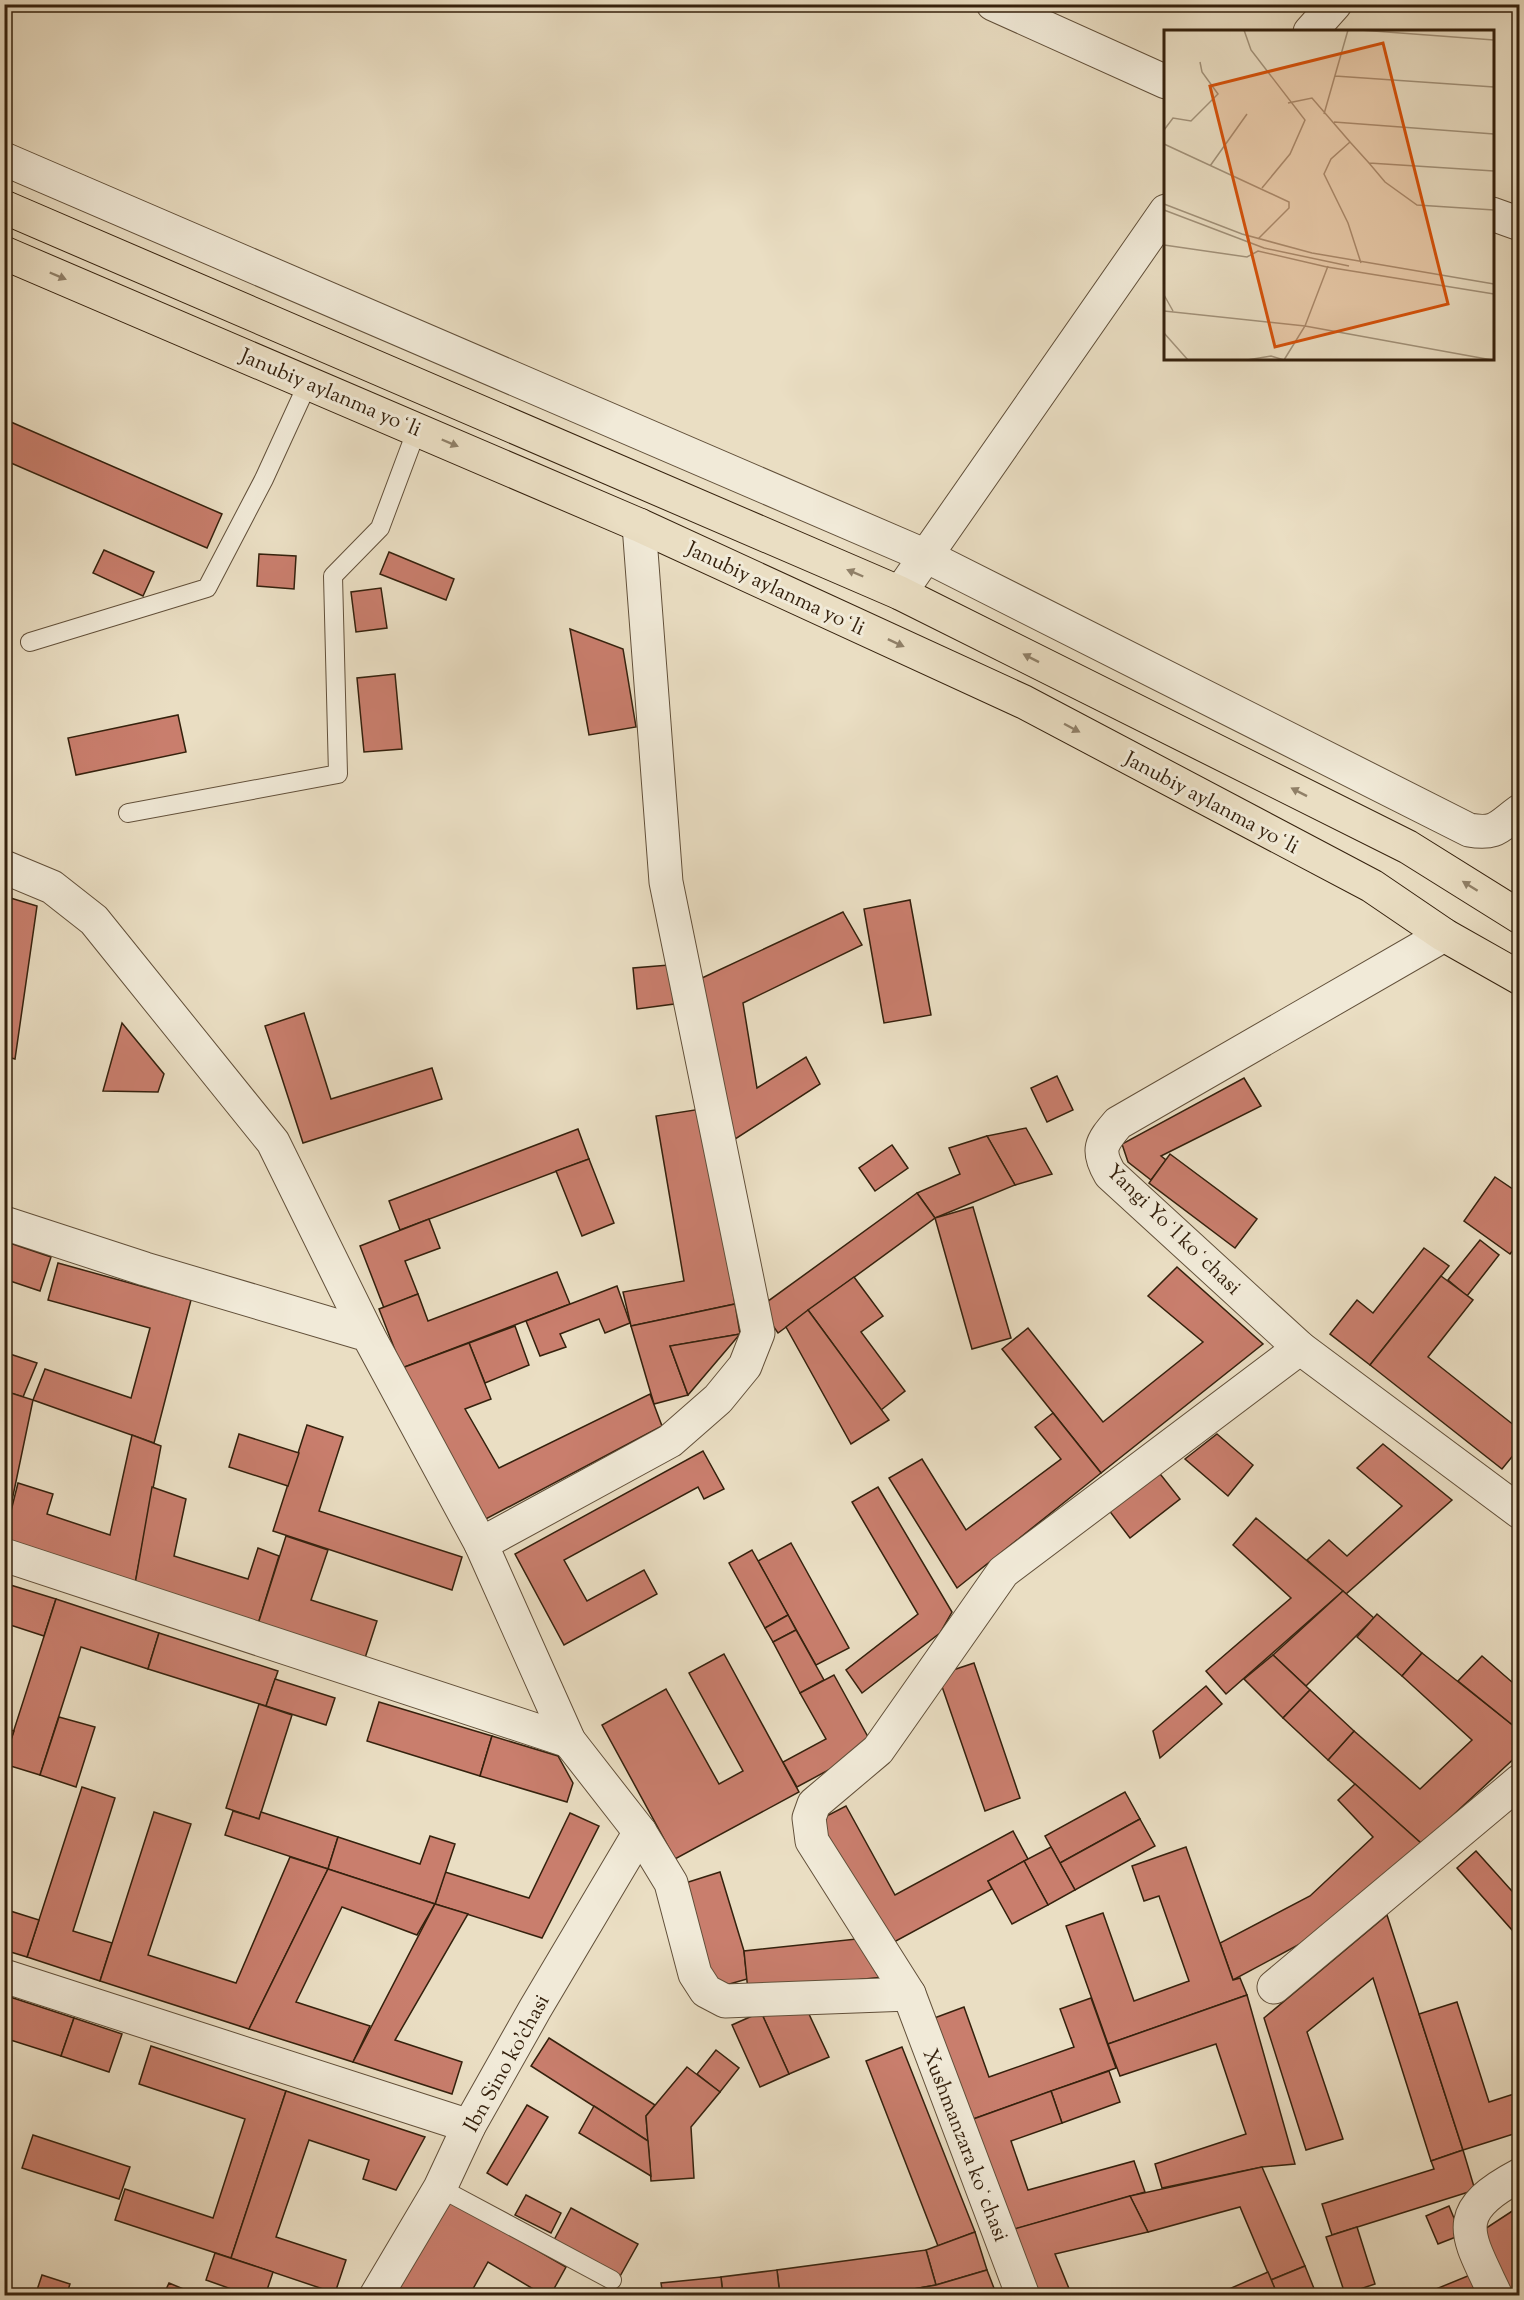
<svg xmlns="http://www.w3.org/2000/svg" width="1524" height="2300" viewBox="0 0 1524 2300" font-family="'Sorts Mill Goudy',serif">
<rect width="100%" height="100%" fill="#eadec3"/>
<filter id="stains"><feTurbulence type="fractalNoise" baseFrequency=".00333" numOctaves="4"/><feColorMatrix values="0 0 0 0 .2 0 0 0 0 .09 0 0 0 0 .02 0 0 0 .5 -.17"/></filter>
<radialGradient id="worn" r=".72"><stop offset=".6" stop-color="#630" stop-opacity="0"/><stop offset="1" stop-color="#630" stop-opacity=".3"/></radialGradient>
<g fill="#c97e6d" stroke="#35210d" stroke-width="1.5">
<path d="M 4,419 L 222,514 L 207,548 L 4,460 Z"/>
<path d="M 104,550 L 154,572 L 143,596 L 93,573 Z"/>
<path d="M 389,552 L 454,579 L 446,600 L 380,574 Z"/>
<path d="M 259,554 L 296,556 L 294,589 L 257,586 Z"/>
<path d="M 381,588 L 387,628 L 356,632 L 351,592 Z"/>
<path d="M 570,629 L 623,649 L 636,727 L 589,735 Z"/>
<path d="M 395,674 L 402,749 L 364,752 L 357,678 Z"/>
<path d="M 178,715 L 186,752 L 76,775 L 68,738 Z"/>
<path d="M 4,896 L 37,906 L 15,1059 L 4,1056 Z"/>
<path d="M 910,900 L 931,1015 L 884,1023 L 864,909 Z"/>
<path d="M 843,912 L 862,945 L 743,1003 L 757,1088 L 806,1057 L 820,1084 L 729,1143 L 702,978 Z"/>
<path d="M 669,965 L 674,1004 L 637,1009 L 633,968 Z"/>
<path d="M 304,1013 L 331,1099 L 432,1068 L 442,1099 L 303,1143 L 265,1026 Z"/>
<path d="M 122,1023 L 164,1074 L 158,1092 L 103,1091 Z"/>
<path d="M 1057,1076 L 1073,1110 L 1047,1122 L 1031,1088 Z"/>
<path d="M 1244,1078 L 1261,1106 L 1161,1156 L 1166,1160 L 1151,1180 L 1128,1162 L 1122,1144 Z"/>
<path d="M 701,1109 L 735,1304 L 631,1326 L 623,1292 L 684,1281 L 656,1116 Z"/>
<path d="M 1026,1128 L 1052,1174 L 1015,1185 L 987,1136 Z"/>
<path d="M 578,1129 L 589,1159 L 400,1230 L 389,1201 Z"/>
<path d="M 987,1136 L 1015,1185 L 935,1218 L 917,1193 L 960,1174 L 949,1148 Z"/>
<path d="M 892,1145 L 908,1168 L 875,1191 L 859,1168 Z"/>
<path d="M 1170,1154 L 1257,1219 L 1235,1248 L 1149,1183 Z"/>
<path d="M 589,1159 L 614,1223 L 582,1236 L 556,1171 Z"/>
<path d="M 1495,1177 L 1520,1194 L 1520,1241 L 1510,1254 L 1464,1221 Z"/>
<path d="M 917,1193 L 935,1218 L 778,1333 L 760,1307 Z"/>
<path d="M 973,1207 L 1011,1338 L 972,1349 L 935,1218 Z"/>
<path d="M 429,1219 L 440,1248 L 405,1261 L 418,1294 L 384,1308 L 360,1246 Z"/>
<path d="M 1480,1240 L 1499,1255 L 1467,1296 L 1448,1280 Z"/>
<path d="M 4,1241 L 51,1257 L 40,1291 L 4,1279 Z"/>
<path d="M 1424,1248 L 1449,1266 L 1370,1365 L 1330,1334 L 1357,1300 L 1373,1313 Z"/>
<path d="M 58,1263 L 191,1300 L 154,1443 L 33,1400 L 45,1369 L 131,1398 L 150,1328 L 48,1300 Z"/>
<path d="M 1177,1267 L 1263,1344 L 1101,1473 L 1002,1349 L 1028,1328 L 1103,1422 L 1203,1342 L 1148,1296 Z"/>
<path d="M 557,1272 L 570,1304 L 402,1368 L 379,1309 L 418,1294 L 428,1321 Z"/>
<path d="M 1441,1276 L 1473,1300 L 1428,1357 L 1520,1430 L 1520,1447 L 1502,1469 L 1370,1365 Z"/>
<path d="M 854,1277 L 883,1316 L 861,1332 L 905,1391 L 881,1410 L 808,1310 Z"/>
<path d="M 617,1286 L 630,1323 L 605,1333 L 599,1319 L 560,1334 L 566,1347 L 540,1356 L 526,1321 Z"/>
<path d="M 735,1304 L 740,1334 L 670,1346 L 688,1395 L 654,1404 L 631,1326 Z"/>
<path d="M 808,1310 L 889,1420 L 851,1444 L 786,1327 Z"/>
<path d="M 515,1326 L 529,1365 L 485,1383 L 469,1343 Z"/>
<path d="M 740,1334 L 688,1395 L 670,1346 Z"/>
<path d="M 469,1343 L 491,1399 L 465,1409 L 499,1468 L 650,1394 L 662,1426 L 482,1521 L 402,1368 Z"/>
<path d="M 4,1352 L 37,1363 L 23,1397 L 4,1391 Z"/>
<path d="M 8,1392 L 33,1400 L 4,1539 L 4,1411 Z"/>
<path d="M 1053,1413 L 1101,1473 L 957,1588 L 889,1478 L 922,1459 L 966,1530 L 1061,1459 L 1035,1427 Z"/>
<path d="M 307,1425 L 343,1437 L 319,1511 L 462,1557 L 452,1590 L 273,1531 Z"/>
<path d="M 239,1434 L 299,1453 L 288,1486 L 229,1467 Z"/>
<path d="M 1217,1434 L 1253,1465 L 1228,1496 L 1185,1459 Z"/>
<path d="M 132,1435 L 161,1446 L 135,1584 L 4,1539 L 18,1483 L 53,1494 L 47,1514 L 110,1535 Z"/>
<path d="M 1383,1444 L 1452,1500 L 1346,1594 L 1307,1560 L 1329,1540 L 1347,1556 L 1402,1506 L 1357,1468 Z"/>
<path d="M 703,1451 L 724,1489 L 704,1499 L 698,1487 L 564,1560 L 587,1601 L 644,1570 L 657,1594 L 564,1645 L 515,1554 Z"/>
<path d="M 1157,1470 L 1180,1499 L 1130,1538 L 1108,1509 Z"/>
<path d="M 152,1487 L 186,1499 L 174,1556 L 248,1579 L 258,1548 L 279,1556 L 258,1624 L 135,1584 Z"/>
<path d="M 878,1487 L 952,1612 L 940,1633 L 862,1693 L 846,1670 L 918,1614 L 852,1502 Z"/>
<path d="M 1256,1518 L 1343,1591 L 1226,1694 L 1206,1671 L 1291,1598 L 1233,1545 Z"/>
<path d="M 286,1536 L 328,1550 L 311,1600 L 377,1621 L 365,1658 L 258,1624 Z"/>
<path d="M 791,1543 L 849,1648 L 816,1665 L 758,1561 Z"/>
<path d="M 752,1550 L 788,1615 L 765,1628 L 729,1563 Z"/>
<path d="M 4,1583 L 56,1599 L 44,1636 L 4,1623 Z"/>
<path d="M 1343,1591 L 1374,1618 L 1306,1686 L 1273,1655 Z"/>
<path d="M 56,1599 L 159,1633 L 148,1669 L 81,1647 L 40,1775 L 4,1764 L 4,1761 Z"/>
<path d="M 1377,1614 L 1422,1653 L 1402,1676 L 1357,1637 Z"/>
<path d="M 788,1615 L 796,1630 L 773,1642 L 765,1628 Z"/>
<path d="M 796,1630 L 824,1680 L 800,1693 L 773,1642 Z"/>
<path d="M 159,1633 L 278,1671 L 266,1706 L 148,1669 Z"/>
<path d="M 1422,1653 L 1520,1731 L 1520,1753 L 1422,1844 L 1328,1760 L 1354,1731 L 1420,1789 L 1472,1740 L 1402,1676 Z"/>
<path d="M 724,1654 L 799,1792 L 675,1859 L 602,1725 L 666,1689 L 719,1784 L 743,1771 L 689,1673 Z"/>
<path d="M 1273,1655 L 1310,1690 L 1283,1718 L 1244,1679 Z"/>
<path d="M 1482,1656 L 1520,1689 L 1520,1731 L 1458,1681 Z"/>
<path d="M 974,1663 L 1020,1798 L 985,1811 L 938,1675 Z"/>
<path d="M 834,1675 L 873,1746 L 797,1787 L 783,1762 L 826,1739 L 800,1693 Z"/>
<path d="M 275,1679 L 335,1698 L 326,1725 L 266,1706 Z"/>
<path d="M 1206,1686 L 1222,1704 L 1160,1758 L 1153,1731 Z"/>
<path d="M 1310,1690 L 1354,1731 L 1328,1760 L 1283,1718 Z"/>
<path d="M 379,1702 L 492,1736 L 480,1776 L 367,1741 Z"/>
<path d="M 259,1704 L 292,1715 L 259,1819 L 226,1808 Z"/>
<path d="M 59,1717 L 95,1727 L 76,1787 L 40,1775 Z"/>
<path d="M 4,1728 L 14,1731 L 4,1761 Z"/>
<path d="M 492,1736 L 558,1756 L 573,1783 L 567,1802 L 480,1776 Z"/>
<path d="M 1355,1784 L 1422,1844 L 1337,1924 L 1233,1980 L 1220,1943 L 1310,1896 L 1373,1837 L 1338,1800 Z"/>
<path d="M 82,1787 L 115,1798 L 73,1931 L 112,1943 L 100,1981 L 27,1957 Z"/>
<path d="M 1125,1792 L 1140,1819 L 1060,1863 L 1045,1836 Z"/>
<path d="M 846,1806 L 895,1895 L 1013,1831 L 1028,1859 L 988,1881 L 992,1889 L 883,1948 L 815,1822 Z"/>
<path d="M 233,1811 L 259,1819 L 261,1812 L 338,1837 L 328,1869 L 225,1835 Z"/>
<path d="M 154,1812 L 191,1824 L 148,1955 L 236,1983 L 290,1857 L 328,1869 L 249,2029 L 100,1981 Z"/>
<path d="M 570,1813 L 599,1826 L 542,1938 L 435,1904 L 445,1872 L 529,1898 Z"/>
<path d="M 1140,1819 L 1155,1846 L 1075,1890 L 1060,1863 Z"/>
<path d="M 430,1836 L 455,1844 L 435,1904 L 328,1869 L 338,1837 L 420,1864 Z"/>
<path d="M 1051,1847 L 1075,1890 L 1048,1905 L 1024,1861 Z"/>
<path d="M 1186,1847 L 1233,1980 L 1240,1978 L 1247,1995 L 1108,2044 L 1066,1926 L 1103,1913 L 1134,2001 L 1189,1981 L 1159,1896 L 1144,1901 L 1132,1866 Z"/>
<path d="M 1476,1851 L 1520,1900 L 1520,1939 L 1457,1868 Z"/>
<path d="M 1024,1861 L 1048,1905 L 1012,1924 L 988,1881 Z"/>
<path d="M 328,1869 L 435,1904 L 417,1935 L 342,1907 L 296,2002 L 370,2026 L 353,2062 L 249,2029 Z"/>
<path d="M 720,1872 L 744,1951 L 747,1979 L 712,1989 L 679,1885 Z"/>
<path d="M 435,1904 L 468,1914 L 395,2040 L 462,2062 L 452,2094 L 353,2062 Z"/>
<path d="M 4,1909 L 39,1920 L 27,1957 L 4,1950 Z"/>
<path d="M 1387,1915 L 1463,2150 L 1431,2161 L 1373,1978 L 1307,2032 L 1343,2139 L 1306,2150 L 1264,2018 Z"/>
<path d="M 866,1938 L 884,1977 L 748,1991 L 744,1951 Z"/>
<path d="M 4,1995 L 74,2018 L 61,2056 L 4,2038 Z"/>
<path d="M 1247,1995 L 1295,2164 L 1262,2167 L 1162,2188 L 1155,2164 L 1246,2134 L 1216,2044 L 1120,2076 L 1108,2044 Z"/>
<path d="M 1091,1998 L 1116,2068 L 965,2122 L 929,2020 L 964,2007 L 989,2077 L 1074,2047 L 1060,2009 Z"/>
<path d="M 1457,2002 L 1489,2102 L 1520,2092 L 1520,2132 L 1463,2150 L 1419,2014 Z"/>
<path d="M 761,2012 L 808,2012 L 829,2057 L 789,2074 Z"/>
<path d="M 761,2012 L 789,2074 L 760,2087 L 732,2025 Z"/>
<path d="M 74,2018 L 122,2034 L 109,2072 L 61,2056 Z"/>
<path d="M 549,2038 L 655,2105 L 646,2116 L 648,2141 L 531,2066 Z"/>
<path d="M 151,2046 L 286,2091 L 231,2258 L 115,2220 L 125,2189 L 213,2218 L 245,2119 L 139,2084 Z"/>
<path d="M 902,2047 L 975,2232 L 938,2246 L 866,2061 Z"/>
<path d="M 716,2050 L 739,2068 L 720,2092 L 697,2074 Z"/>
<path d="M 687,2067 L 720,2092 L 691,2127 L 694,2178 L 651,2181 L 646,2116 Z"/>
<path d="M 1109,2071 L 1120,2102 L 1062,2123 L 1051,2091 Z"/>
<path d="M 286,2091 L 425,2137 L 396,2190 L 363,2179 L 369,2160 L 309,2140 L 276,2237 L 346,2260 L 335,2293 L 231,2258 Z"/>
<path d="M 1051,2091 L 1062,2123 L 1011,2141 L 1028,2190 L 1134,2161 L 1145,2192 L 1005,2232 L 965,2122 Z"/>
<path d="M 527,2105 L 548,2117 L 507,2185 L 487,2173 Z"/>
<path d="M 594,2106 L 648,2141 L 651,2176 L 579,2133 Z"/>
<path d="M 33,2135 L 130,2167 L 119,2199 L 22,2168 Z"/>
<path d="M 1463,2150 L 1475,2190 L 1332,2235 L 1322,2204 L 1434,2169 L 1431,2161 Z"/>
<path d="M 1262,2167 L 1305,2266 L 1271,2280 L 1240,2207 L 1148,2232 L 1130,2196 Z"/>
<path d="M 526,2195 L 561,2213 L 551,2233 L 515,2215 Z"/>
<path d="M 1130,2196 L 1148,2232 L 1055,2254 L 1072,2296 L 1037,2296 L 1011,2230 Z"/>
<path d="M 448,2199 L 566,2267 L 550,2296 L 545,2296 L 488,2262 L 469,2296 L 392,2296 Z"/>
<path d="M 1449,2206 L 1461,2235 L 1438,2244 L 1426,2216 Z"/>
<path d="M 1520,2206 L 1520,2296 L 1502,2296 L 1474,2236 Z"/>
<path d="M 571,2208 L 638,2244 L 619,2278 L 553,2242 Z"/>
<path d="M 1357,2227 L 1375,2284 L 1345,2294 L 1326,2237 Z"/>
<path d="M 975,2232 L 987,2270 L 936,2285 L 926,2250 Z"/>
<path d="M 926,2250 L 936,2285 L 874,2296 L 780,2296 L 777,2270 Z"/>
<path d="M 215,2253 L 273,2272 L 265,2296 L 251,2296 L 206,2280 Z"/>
<path d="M 1305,2266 L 1317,2296 L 1278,2296 L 1271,2280 Z"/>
<path d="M 777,2270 L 780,2296 L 723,2296 L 721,2277 Z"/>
<path d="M 987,2270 L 997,2296 L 874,2296 L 936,2285 Z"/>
<path d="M 1268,2272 L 1278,2296 L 1213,2296 Z"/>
<path d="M 1475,2273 L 1483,2296 L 1419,2296 Z"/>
<path d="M 42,2275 L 70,2284 L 66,2296 L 35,2296 Z"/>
<path d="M 721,2277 L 723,2296 L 663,2296 L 661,2283 Z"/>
<path d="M 169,2283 L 193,2293 L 192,2296 L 163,2296 Z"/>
</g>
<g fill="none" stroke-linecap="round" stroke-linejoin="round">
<defs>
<g id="service">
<path d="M 30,642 L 207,588 L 264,479 L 308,383"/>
<path d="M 128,813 L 338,774 L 333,576 L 380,528 L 417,429"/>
<path d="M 440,2188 L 612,2280"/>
</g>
<g id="minor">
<path d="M 993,4 L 1166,82"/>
<path d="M 1310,32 L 1335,4"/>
<path d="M 4,159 L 926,556 L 1469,830 C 1497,835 1499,826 1520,811"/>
<path d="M 1492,214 L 1520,224"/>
<path d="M 639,525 L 666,882 L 758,1333 L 745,1366 L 718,1399 L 670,1441 L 481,1544 L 569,1741 L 640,1832 L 671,1883 L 695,1974 L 706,1991 L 725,2001 L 909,1994"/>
<path d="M 900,593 L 1166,211"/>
<path d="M 4,867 L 52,887 L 94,920 L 273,1142 L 368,1335"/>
<path d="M 1444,935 L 1118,1123 C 1101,1143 1096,1150 1110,1174 L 1300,1348 L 1520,1512"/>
<path d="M 4,1223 L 145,1269 L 368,1335 L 481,1544"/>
<path d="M 4,1555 L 569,1741"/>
<path d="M 4,1976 L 469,2126"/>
<path d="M 1274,1987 L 1520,1781"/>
<path d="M 376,2296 L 440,2188 L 469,2126 L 535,2009 L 640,1832"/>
<path d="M 1023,2296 L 909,1994 L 812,1841 L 809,1818 L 814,1804 L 878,1750 L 1003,1572 L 1300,1348"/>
<path d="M 1496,2296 C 1467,2234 1448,2213 1520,2175"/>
</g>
<g id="trunk">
<path d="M 4,207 L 900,593 L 1408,847 L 1520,917"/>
<path d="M 4,253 L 639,525 L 1024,702 L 1372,886 L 1444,935 L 1520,978"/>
</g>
</defs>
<use href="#service" stroke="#62503a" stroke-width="20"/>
<use href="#minor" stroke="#62503a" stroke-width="35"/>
<use href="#trunk" stroke="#35210d" stroke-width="35"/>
<use href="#service" stroke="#f1ead8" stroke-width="18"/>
<use href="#minor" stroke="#f1ead8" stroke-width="33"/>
<use href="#trunk" stroke="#eadec3" stroke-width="33"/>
</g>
<defs><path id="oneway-solid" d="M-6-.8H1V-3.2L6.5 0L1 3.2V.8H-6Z" transform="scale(1.5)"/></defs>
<g fill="#908068">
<use href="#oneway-solid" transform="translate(58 276) rotate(23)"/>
<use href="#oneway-solid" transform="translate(450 443) rotate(23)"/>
<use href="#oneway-solid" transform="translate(855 573) rotate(-157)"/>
<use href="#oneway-solid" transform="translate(896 643) rotate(25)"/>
<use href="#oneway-solid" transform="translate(1031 658) rotate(-153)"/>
<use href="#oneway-solid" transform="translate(1072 728) rotate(28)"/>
<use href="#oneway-solid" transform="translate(1299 792) rotate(-153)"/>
<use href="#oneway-solid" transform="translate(1470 886) rotate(-148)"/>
</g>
<g text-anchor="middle" stroke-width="6" stroke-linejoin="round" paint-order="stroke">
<g font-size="21" fill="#35210d" stroke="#f1ead8">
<text transform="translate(331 392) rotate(23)" y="7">Janubiy aylanma yoʻli</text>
<text transform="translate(776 588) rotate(25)" y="7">Janubiy aylanma yoʻli</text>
<text transform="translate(1212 802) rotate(28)" y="7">Janubiy aylanma yoʻli</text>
<text transform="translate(1174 1229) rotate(44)" y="7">Yangi Yoʻl koʻchasi</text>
<text transform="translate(506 2063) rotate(-61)" y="7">Ibn Sino ko'chasi</text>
<text transform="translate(966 2145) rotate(69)" y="7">Xushmanzara koʻchasi</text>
</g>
</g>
<g transform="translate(1164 30)">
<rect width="330" height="330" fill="#eadec3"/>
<path fill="none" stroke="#a2927a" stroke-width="1.5" d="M 80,0 L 87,20 L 141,90 L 126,124 L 98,158M 196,0 L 330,10M 171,46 L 330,57M 124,73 L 148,68 L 186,112 L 167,129 L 160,144 L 184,193 L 197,233M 160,84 L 184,0M 170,92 L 330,104M 0,100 L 9,88 L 27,91 L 54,64 L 38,42 L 36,32M 186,112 L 205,133 L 330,141M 0,114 L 125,172 L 125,178 L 94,209M 205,133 L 221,152 L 253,175 L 330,180M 46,136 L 83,84M 0,174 L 78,204 L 148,223 L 330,254M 0,180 L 100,218 L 185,236M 0,215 L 83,227 L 94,221 L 163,237 L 330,264M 0,265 L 9,281M 0,281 L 141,296 L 328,330M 0,303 L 24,330M 83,330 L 107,326 L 120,330M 120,330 L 141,296 L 164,236"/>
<path fill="#d6530c" fill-opacity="0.15" stroke="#d6530c" stroke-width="3" d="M 219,13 L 284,274 L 111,317 L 46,56 Z"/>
<rect width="330" height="330" fill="none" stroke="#35210d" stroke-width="3"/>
</g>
<rect width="1524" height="2300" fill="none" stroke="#eadec3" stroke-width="24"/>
<rect x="6" y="6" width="1512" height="2288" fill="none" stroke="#35210d" stroke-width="3"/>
<rect x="12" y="12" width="1500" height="2276" fill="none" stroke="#35210d" stroke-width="1.5"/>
<rect width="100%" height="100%" filter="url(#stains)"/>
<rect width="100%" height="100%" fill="url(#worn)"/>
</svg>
